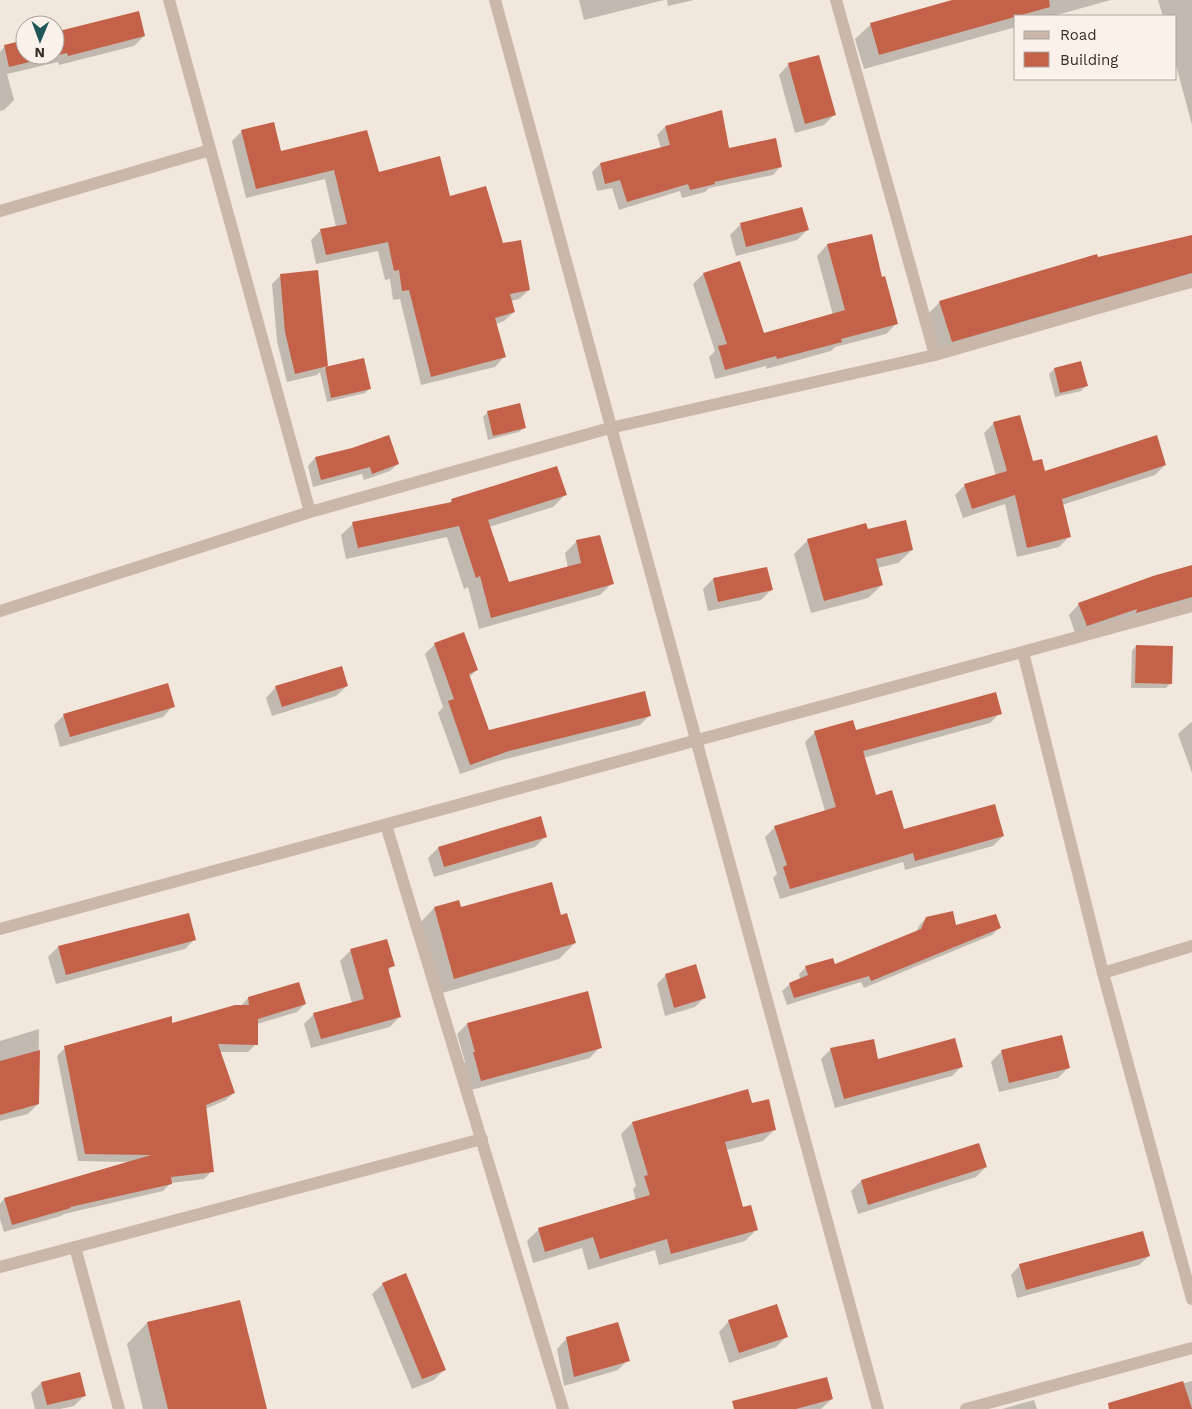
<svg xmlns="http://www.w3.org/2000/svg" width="1192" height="1409" viewBox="0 0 1192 1409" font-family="'Work Sans',sans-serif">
<rect width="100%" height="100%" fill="#f2e7dd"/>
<g fill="#0003">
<path d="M 579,0 L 664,0 L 584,20 Z"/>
<path d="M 667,0 L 694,0 L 668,6 Z"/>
<path d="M 956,0 L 1111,0 L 1053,16 L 1016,16 L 1016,27 L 864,69 L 855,39 L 871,24 Z"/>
<path d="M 1158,0 L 1192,0 L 1192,125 L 1176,65 L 1176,16 L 1163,16 Z"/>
<path d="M 55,34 L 144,36 L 134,46 L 59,65 L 58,62 L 7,74 L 14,100 L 4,110 L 0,111 L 0,52 L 5,46 L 25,41 L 25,55 L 55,55 Z"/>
<path d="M 789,64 L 834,115 L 824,125 L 795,133 L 779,75 Z"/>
<path d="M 665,127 L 728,149 L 781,166 L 773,175 L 709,188 L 705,192 L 682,198 L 680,191 L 619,210 L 612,188 L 597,191 L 592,172 L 600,164 L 661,148 L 657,135 Z"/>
<path d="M 242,131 L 280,153 L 378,173 L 449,198 L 502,244 L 529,290 L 519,299 L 511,301 L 514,312 L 504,321 L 496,324 L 504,357 L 495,367 L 421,385 L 400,299 L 393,300 L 390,279 L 385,280 L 378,251 L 316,264 L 311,240 L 321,230 L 336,227 L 325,179 L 246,198 L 232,141 Z"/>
<path d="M 741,224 L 807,230 L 797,240 L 736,256 L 730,235 Z"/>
<path d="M 871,236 L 881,278 L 896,324 L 886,334 L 835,347 L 831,351 L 766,369 L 766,366 L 715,379 L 709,357 L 715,351 L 693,284 L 703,274 L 739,262 L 763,334 L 833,315 L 817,256 L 827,245 Z"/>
<path d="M 1192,236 L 1192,288 L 936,356 L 925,317 L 940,302 L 1097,259 Z"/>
<path d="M 280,276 L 326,366 L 323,369 L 363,360 L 370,388 L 365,393 L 327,402 L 320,372 L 317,375 L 287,382 L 277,341 L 272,284 Z"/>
<path d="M 1080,362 L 1086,386 L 1081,391 L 1055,397 L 1049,374 L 1054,369 Z"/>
<path d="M 488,412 L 524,428 L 519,432 L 488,440 L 483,417 Z"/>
<path d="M 994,423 L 1044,473 L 1165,465 L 1155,475 L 1062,505 L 1069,537 L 1059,547 L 1017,557 L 1005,504 L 963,518 L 955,495 L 965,485 L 996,476 L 984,433 Z"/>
<path d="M 353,449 L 398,464 L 390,471 L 364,480 L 362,474 L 313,487 L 308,466 L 315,458 Z"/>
<path d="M 565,495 L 553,507 L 489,527 L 508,584 L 568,568 L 565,553 L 577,541 L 612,583 L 600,595 L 479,629 L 468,587 L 464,589 L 447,537 L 346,559 L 341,535 L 353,524 L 448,504 L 452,500 Z"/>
<path d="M 867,530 L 912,550 L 898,563 L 877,568 L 882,585 L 868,598 L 811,613 L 794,554 L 808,540 Z"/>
<path d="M 1192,566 L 1192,604 L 1076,636 L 1069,615 L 1079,604 Z"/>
<path d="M 766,568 L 771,590 L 761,600 L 708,611 L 703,589 L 713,579 Z"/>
<path d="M 435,644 L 476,670 L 469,678 L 488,732 L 650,715 L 640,725 L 498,761 L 460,774 L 438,713 L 443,707 L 425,654 Z"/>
<path d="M 1136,646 L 1171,683 L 1166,688 L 1131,688 L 1132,651 Z"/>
<path d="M 347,686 L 336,696 L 272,716 L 266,698 L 276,687 Z"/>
<path d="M 173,706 L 163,717 L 60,747 L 54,725 L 64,715 Z"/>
<path d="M 1000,713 L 990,723 L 863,758 L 875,796 L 903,831 L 1003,836 L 993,846 L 905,870 L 903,862 L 780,899 L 773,878 L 777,874 L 765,837 L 775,827 L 825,811 L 805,742 L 815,732 L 855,731 Z"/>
<path d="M 1192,722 L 1192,773 L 1178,734 L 1189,724 Z"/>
<path d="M 545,837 L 535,847 L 434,877 L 428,858 L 438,848 Z"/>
<path d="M 434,908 L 460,908 L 560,917 L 575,943 L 559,959 L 439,994 L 419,924 Z"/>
<path d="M 926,918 L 955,927 L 999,928 L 992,935 L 864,988 L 861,982 L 787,1005 L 782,991 L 790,984 L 800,979 L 799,974 L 806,967 L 834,966 L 916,932 L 919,926 Z"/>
<path d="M 133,927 L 195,939 L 185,949 L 56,984 L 48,957 L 58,947 Z"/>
<path d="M 386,940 L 393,965 L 388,971 L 400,1016 L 390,1027 L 311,1048 L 304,1024 L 314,1014 L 352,1003 L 340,961 L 350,951 Z"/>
<path d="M 666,975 L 704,998 L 695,1007 L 665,1016 L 657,984 Z"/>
<path d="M 587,992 L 600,1047 L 590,1058 L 471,1090 L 464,1064 L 465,1062 L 457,1034 L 467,1024 Z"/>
<path d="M 248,998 L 305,1004 L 297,1012 L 257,1024 L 256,1044 L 248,1052 L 219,1052 L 234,1092 L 226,1100 L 205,1109 L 212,1171 L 204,1179 L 171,1183 L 163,1191 L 64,1214 L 61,1216 L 4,1232 L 0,1219 L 0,1204 L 4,1199 L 129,1162 L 78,1161 L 57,1056 L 65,1048 L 171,1024 L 240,1007 Z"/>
<path d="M 39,1029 L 38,1104 L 28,1114 L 0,1121 L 0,1041 Z"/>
<path d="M 831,1049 L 877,1061 L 962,1066 L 952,1076 L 835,1108 L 821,1059 Z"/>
<path d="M 1002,1051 L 1069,1067 L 1058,1078 L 999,1092 L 991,1062 Z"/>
<path d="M 751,1105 L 775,1129 L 763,1141 L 726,1150 L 742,1208 L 757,1229 L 745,1241 L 659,1265 L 655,1250 L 588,1270 L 582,1248 L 533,1263 L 527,1241 L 539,1229 L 636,1201 L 633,1189 L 636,1186 L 621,1134 L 632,1123 Z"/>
<path d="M 979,1144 L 986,1167 L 976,1177 L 858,1214 L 851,1191 L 861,1181 Z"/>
<path d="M 1149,1256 L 1139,1265 L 1017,1298 L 1011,1275 L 1020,1265 Z"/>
<path d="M 383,1284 L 445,1369 L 434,1380 L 412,1389 L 372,1294 Z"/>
<path d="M 239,1301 L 266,1409 L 143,1409 L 127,1344 L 147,1323 Z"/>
<path d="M 729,1321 L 786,1337 L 776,1347 L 729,1363 L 719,1332 Z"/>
<path d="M 567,1338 L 628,1360 L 618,1370 L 564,1386 L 557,1349 Z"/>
<path d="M 1192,1381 L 1192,1409 L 1124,1409 L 1146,1393 Z"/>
<path d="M 41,1383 L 85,1395 L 74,1406 L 60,1409 L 35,1409 L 31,1393 Z"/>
<path d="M 832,1399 L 821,1409 L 756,1409 Z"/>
<path d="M 1034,1400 L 1037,1409 L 1002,1409 Z"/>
</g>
<g fill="#c46249">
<path d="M 952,0 L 1049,0 L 1050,7 L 879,55 L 870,23 Z"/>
<path d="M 139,11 L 145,36 L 68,56 L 67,53 L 9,67 L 4,45 L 25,40 L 25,55 L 55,55 L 55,32 Z"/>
<path d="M 819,55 L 836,115 L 805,124 L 788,63 Z"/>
<path d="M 722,110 L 729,148 L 776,138 L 782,167 L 714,182 L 715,184 L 690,190 L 688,184 L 627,202 L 620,180 L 605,184 L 600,163 L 670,145 L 665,126 Z"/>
<path d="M 274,122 L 281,151 L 367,130 L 379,172 L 440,156 L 450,196 L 486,186 L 503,243 L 521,240 L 530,290 L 510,294 L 515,312 L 495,318 L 506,357 L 431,377 L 409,290 L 402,291 L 399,270 L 394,271 L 388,242 L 326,255 L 320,229 L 347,224 L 334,170 L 256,189 L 241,130 Z"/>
<path d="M 802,207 L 809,230 L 746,247 L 740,223 Z"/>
<path d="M 872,234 L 882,277 L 885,276 L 898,324 L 841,339 L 842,342 L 777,359 L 776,356 L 725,370 L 718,346 L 727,344 L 703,273 L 740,261 L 764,333 L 845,310 L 827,244 Z"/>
<path d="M 1192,235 L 1192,273 L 952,342 L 939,301 L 1097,254 L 1098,257 Z"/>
<path d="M 318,270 L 328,366 L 295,374 L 285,332 L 280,274 Z"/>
<path d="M 364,358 L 371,389 L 331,398 L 325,367 Z"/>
<path d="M 1081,361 L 1088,386 L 1060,393 L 1054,368 Z"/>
<path d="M 520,403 L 526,428 L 493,436 L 487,411 Z"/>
<path d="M 1020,415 L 1033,461 L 1042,459 L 1045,471 L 1157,435 L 1166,465 L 1062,499 L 1071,537 L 1027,548 L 1015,495 L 972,509 L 964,484 L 1007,471 L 993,422 Z"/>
<path d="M 389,435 L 399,464 L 372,474 L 370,467 L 321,480 L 315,457 L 352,448 Z"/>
<path d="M 557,466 L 567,495 L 488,520 L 509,582 L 581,563 L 576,540 L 600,535 L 614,584 L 491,618 L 480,576 L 476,578 L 459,526 L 358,548 L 352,522 L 452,502 L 451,499 Z"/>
<path d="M 906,520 L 913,550 L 876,559 L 883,585 L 824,601 L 807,539 L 866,523 L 868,529 Z"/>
<path d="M 1192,565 L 1192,597 L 1136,613 L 1137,609 L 1087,626 L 1078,603 L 1153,576 Z"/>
<path d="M 767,567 L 773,590 L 718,602 L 713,578 Z"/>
<path d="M 464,632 L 478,670 L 469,674 L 489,730 L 645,691 L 651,716 L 509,751 L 470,765 L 448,701 L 454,699 L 434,643 Z"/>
<path d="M 1136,645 L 1173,646 L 1172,684 L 1135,683 Z"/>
<path d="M 342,666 L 348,686 L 282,707 L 275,686 Z"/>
<path d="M 168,683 L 175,707 L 70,737 L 63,714 Z"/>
<path d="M 996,692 L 1002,714 L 863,751 L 876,795 L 892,790 L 904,829 L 995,804 L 1004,836 L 915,861 L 913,853 L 790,889 L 783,867 L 787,865 L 774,826 L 836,807 L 814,731 L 853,720 L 856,730 Z"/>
<path d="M 541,816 L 547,837 L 444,867 L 438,847 Z"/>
<path d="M 552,882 L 561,915 L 567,913 L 576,943 L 454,979 L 434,907 L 459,900 L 461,907 Z"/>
<path d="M 953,911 L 956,925 L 996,914 L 1001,928 L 871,981 L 869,976 L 794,998 L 789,983 L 808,975 L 805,966 L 833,958 L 835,964 L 921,929 L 926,917 Z"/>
<path d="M 189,913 L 196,940 L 66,975 L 58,946 Z"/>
<path d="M 387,939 L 395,966 L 388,968 L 401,1017 L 321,1039 L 313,1013 L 364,999 L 350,949 Z"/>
<path d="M 696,964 L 706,998 L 674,1008 L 665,974 Z"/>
<path d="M 299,982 L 306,1004 L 258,1019 L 258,1045 L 218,1044 L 235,1093 L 206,1105 L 214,1172 L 171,1177 L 172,1184 L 70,1207 L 71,1208 L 12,1225 L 4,1198 L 151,1155 L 85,1154 L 64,1046 L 172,1016 L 172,1023 L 235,1005 L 249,1005 L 248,997 Z"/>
<path d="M 588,991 L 602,1048 L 481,1081 L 473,1052 L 475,1052 L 467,1023 Z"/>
<path d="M 1062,1035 L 1070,1068 L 1009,1083 L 1001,1050 Z"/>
<path d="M 955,1038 L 963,1067 L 844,1099 L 830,1048 L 874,1039 L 878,1059 Z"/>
<path d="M 40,1050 L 39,1104 L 0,1115 L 0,1061 Z"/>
<path d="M 748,1089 L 752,1103 L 769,1099 L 776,1130 L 725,1142 L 743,1207 L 751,1205 L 758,1230 L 671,1254 L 667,1239 L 600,1259 L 593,1237 L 545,1252 L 538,1228 L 650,1195 L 644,1176 L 648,1175 L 632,1122 Z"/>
<path d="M 979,1143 L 987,1167 L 868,1205 L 861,1180 Z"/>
<path d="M 1143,1231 L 1150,1256 L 1026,1290 L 1019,1264 Z"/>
<path d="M 406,1273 L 446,1370 L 422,1379 L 382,1283 Z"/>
<path d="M 240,1300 L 267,1409 L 168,1409 L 147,1322 Z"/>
<path d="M 777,1304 L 788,1337 L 739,1353 L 728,1320 Z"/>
<path d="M 618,1322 L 630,1361 L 574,1377 L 566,1337 Z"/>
<path d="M 80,1372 L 86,1396 L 47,1405 L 41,1382 Z"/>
<path d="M 827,1377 L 833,1399 L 796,1409 L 734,1409 L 732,1401 Z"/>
<path d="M 1183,1381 L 1192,1409 L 1109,1409 L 1108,1403 Z"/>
</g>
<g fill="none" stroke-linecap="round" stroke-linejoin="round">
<g stroke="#cab7a9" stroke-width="12">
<path d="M 169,0 L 310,512"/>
<path d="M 495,0 L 878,1409"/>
<path d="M 836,0 L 935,355"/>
<path d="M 0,211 L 210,150"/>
<path d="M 0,611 L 310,512 L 610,428 L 935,355 L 1192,281"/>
<path d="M 1023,652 L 1103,973 L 1192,1299"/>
<path d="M 386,825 L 563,1409"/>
<path d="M 0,929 L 1192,606"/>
<path d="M 1103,973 L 1192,946"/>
<path d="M 75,1247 L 119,1409"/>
<path d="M 0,1267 L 482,1139"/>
<path d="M 966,1409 L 1192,1348"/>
</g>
</g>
<rect x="1014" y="15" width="162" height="65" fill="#faf2ea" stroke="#aca39d"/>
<rect x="1024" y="31" width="25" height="8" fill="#cab7a9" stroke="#aca39d"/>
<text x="1060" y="40" font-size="15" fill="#372d29">Road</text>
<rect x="1024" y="52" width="25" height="15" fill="#c46249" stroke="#aca39d"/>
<text x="1060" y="65" font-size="15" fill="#372d29">Building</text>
<g transform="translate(40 40) rotate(181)"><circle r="24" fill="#faf2ea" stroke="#aca39d"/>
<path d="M0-4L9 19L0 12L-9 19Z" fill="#1f5758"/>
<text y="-8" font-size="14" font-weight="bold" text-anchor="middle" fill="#372d29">N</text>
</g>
</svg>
